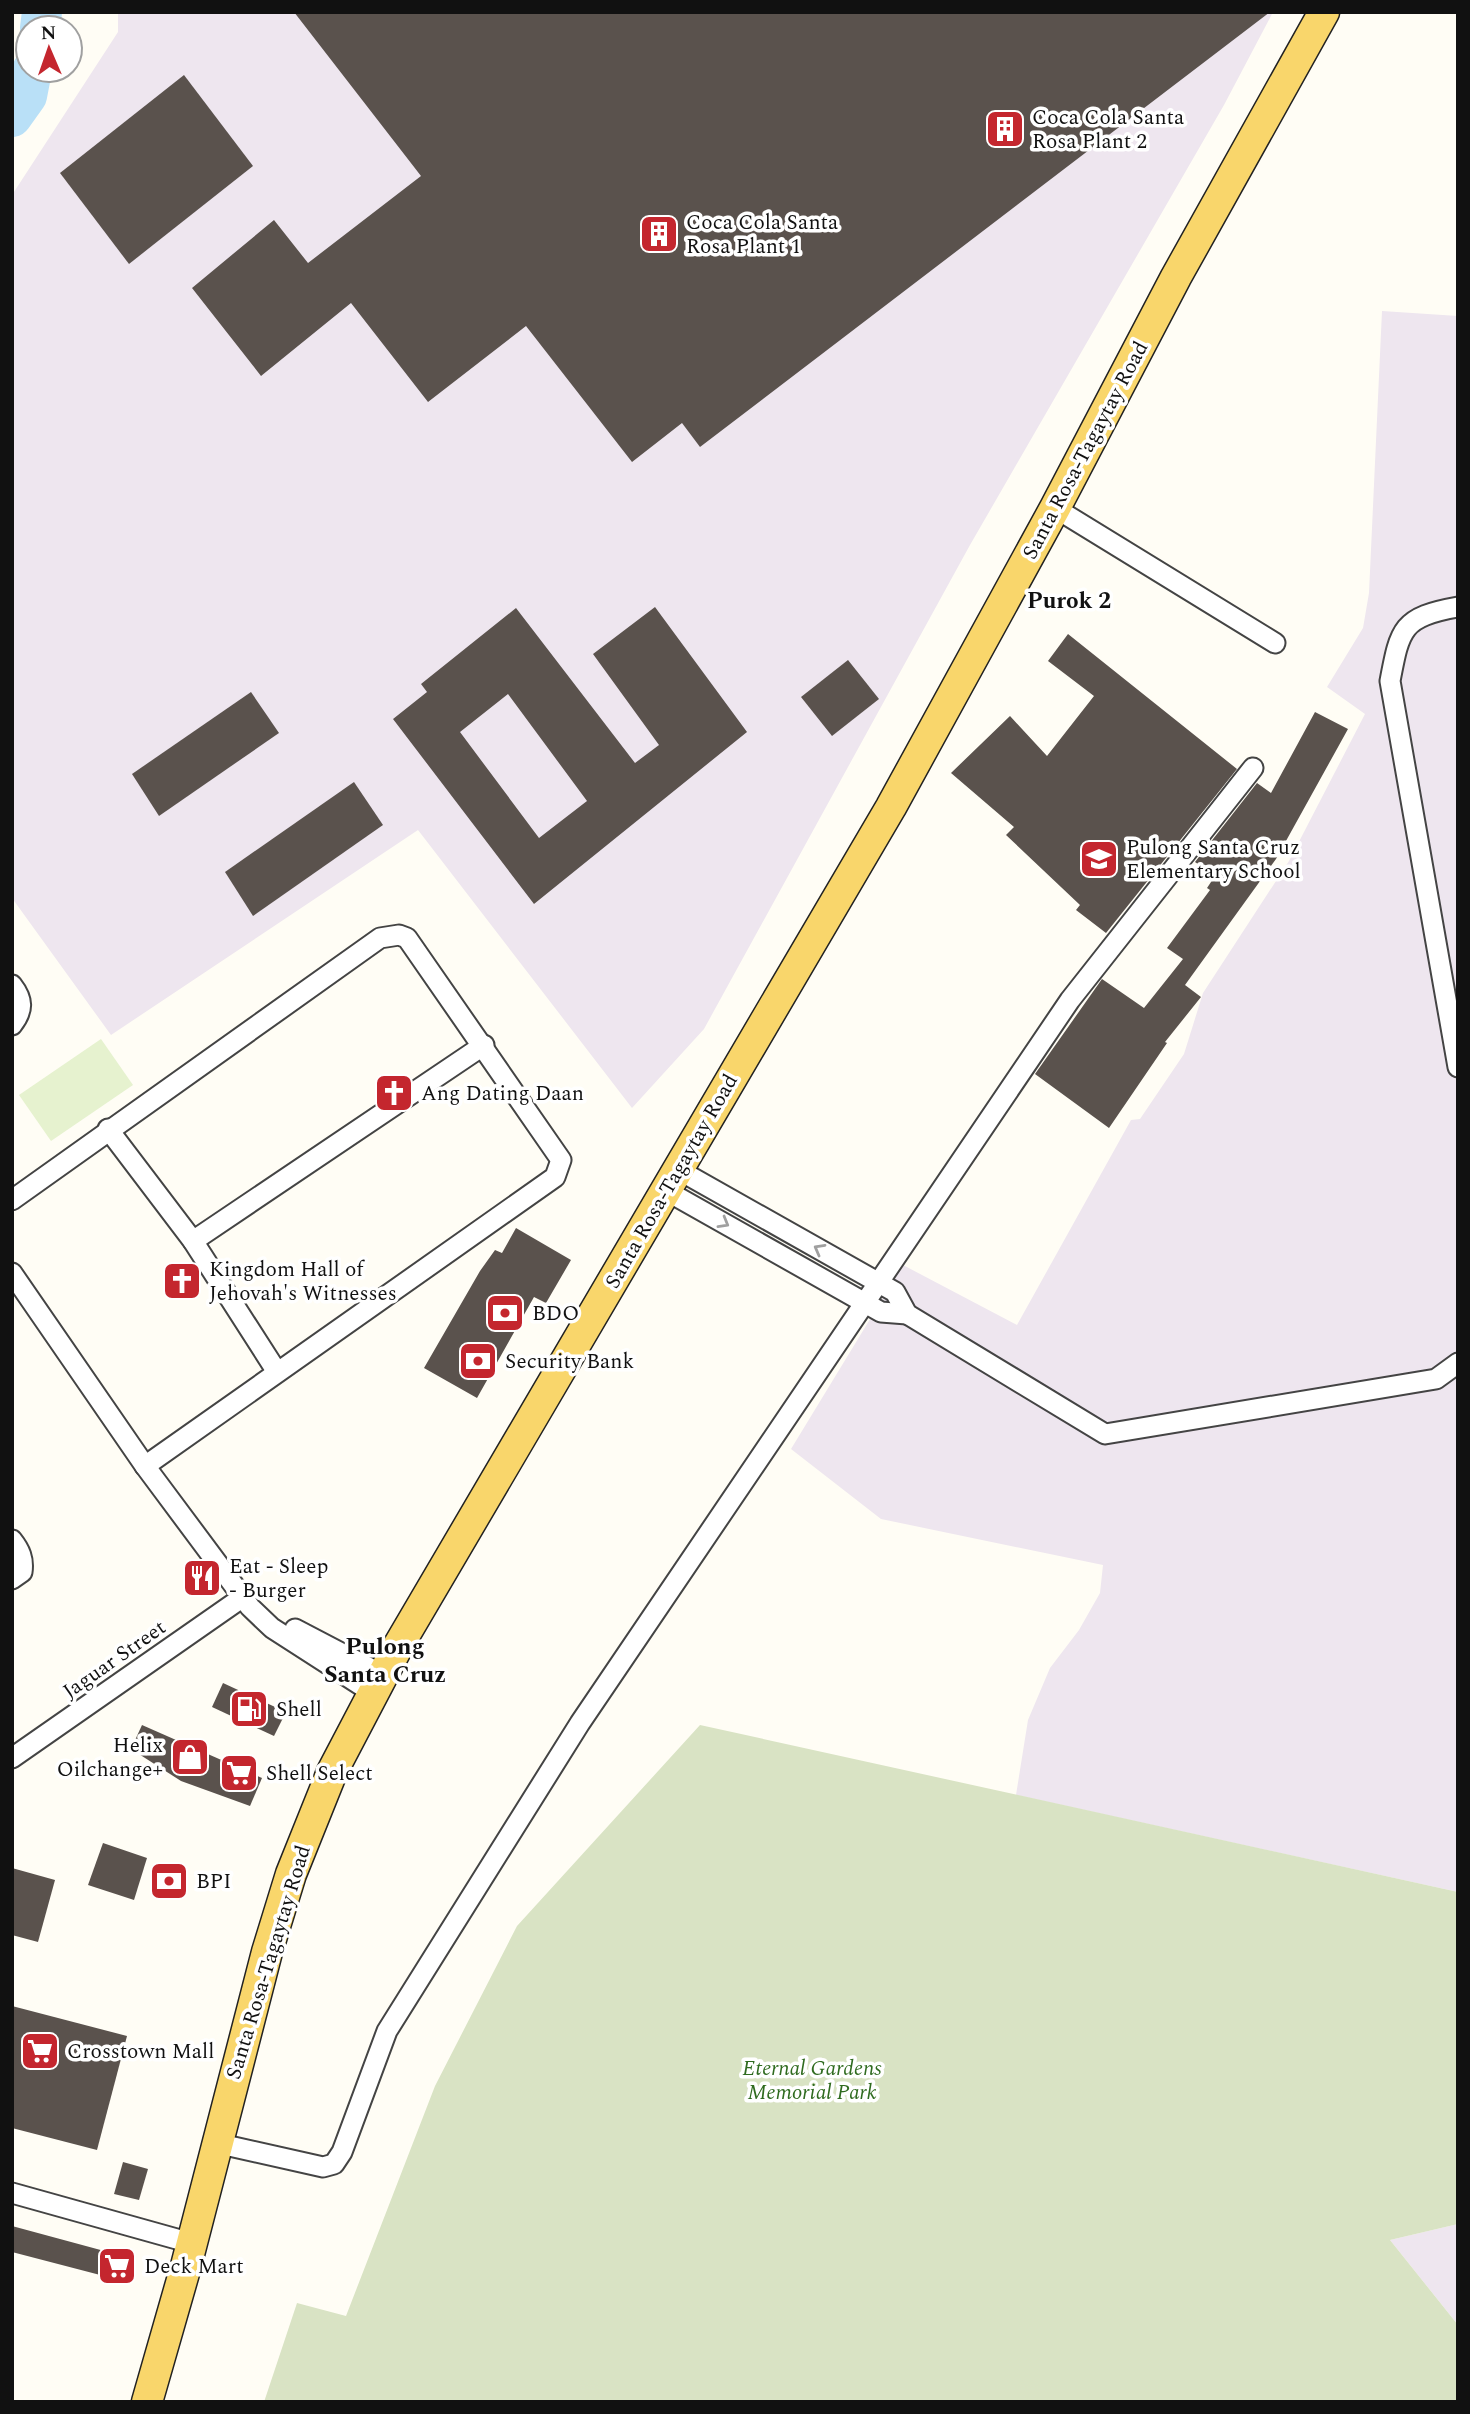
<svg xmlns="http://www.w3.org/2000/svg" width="1470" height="2414" viewBox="0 0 1470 2414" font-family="Spectral,serif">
<rect width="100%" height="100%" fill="#fffdf5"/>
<g fill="#eee6ef">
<path d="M 118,12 L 1273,12 L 1224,105 L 970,545 L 704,1029 L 632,1108 L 418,830 L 111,1035 L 12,898 L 12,195 L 118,32 Z"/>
<path d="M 1382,311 L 1458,316 L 1458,1892 L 1016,1795 L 1028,1720 L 1050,1668 L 1079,1630 L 1100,1593 L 1103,1565 L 881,1519 L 791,1449 L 903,1265 L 1017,1325 L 1131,1120 L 1140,1119 L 1184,1054 L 1203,993 L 1289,861 L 1365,714 L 1327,687 L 1363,628 L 1369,593 Z"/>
<path d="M 1458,2224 L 1458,2325 L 1390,2240 Z"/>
</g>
<path fill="#d9e3c4" d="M 700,1725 L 1458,1892 L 1458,2224 L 1390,2240 L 1458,2325 L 1458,2402 L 264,2402 L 297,2303 L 346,2316 L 435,2086 L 517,1926 Z"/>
<path fill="#e6f2cf" d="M 101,1039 L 133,1085 L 51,1141 L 19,1095 Z"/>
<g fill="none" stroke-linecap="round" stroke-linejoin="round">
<g stroke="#b9e0f7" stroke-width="40">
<path d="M 40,28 L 42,12"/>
<path d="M 12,117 L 27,96 L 32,70"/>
</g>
</g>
<g fill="#5a524d" fill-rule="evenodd">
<path d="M 294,12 L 1270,12 L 700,447 L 682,423 L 632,462 L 526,326 L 428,402 L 351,303 L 261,376 L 192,288 L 274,220 L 308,263 L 421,176 Z"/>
<path d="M 184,75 L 253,166 L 129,264 L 60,173 Z"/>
<path d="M 655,607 L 747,732 L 534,904 L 393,719 L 427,692 L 421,684 L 516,608 L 635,763 L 659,745 L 593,654 ZM 508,694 L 587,801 L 539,838 L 460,732 Z"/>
<path d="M 1068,634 L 1237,769 L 1106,933 L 1076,910 L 1080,905 L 1006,835 L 1014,827 L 951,773 L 1010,716 L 1047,756 L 1094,696 L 1048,661 Z"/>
<path d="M 848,660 L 879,699 L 832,736 L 801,697 Z"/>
<path d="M 251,692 L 279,733 L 159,816 L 132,774 Z"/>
<path d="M 1315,712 L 1348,729 L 1276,859 L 1185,985 L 1201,997 L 1165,1042 L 1167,1043 L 1109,1128 L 1035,1074 L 1102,979 L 1144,1008 L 1183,959 L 1167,948 L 1210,890 L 1207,888 L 1215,876 L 1195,862 L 1257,783 L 1271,793 Z"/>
<path d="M 354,782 L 383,825 L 253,916 L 225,872 Z"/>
<path d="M 516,1228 L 571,1260 L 546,1303 L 534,1297 L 477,1398 L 424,1368 L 480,1271 L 495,1250 L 502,1253 Z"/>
<path d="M 223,1683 L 286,1712 L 274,1736 L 212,1707 Z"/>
<path d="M 142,1725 L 262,1778 L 250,1806 L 181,1781 L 131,1749 Z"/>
<path d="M 103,1843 L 147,1858 L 134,1900 L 88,1885 Z"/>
<path d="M 12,1868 L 55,1880 L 38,1942 L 12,1935 Z"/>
<path d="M 12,2006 L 127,2036 L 97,2150 L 12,2128 Z"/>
<path d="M 123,2162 L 148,2169 L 139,2200 L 114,2194 Z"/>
<path d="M 12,2226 L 108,2252 L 109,2248 L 135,2255 L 127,2282 L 12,2252 Z"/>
</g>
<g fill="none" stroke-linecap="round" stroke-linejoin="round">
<defs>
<g id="street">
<path d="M 1055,508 L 1275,643"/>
<path d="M 1458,607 C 1402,617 1400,628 1390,681 L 1458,1067"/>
<path d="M 12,985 C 23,999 24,1010 12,1025"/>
<path d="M 108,1129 L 193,1241 L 277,1372"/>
<path d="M 677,1169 L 895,1292 L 907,1314 L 1105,1434 L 1436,1379 L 1458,1363"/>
<path d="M 665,1190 L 881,1312 L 907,1314"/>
<path d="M 12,1200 L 380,938 L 399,935 L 407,938 L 561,1160 L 555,1177 L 145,1466"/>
<path d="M 193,1241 L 484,1045"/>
<path d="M 12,1273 L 145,1466 L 250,1607 L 272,1628 L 373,1693"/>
<path d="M 12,1540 C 20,1550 24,1559 22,1572 L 12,1579"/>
<path d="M 295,1629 L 383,1675"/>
<path d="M 12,1758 L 243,1597"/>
<path d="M 216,2143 L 323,2167 L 334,2164 L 342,2152 L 387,2031 L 580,1723 L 1070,1000 L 1253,768"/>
<path d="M 12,2193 L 191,2243"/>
</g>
<path id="primary" d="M 147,2402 L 186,2266 L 267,1952 L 291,1874 L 332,1772 L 397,1648 L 891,807 L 1055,508 L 1176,277 L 1324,12"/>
</defs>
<use href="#street" stroke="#444" stroke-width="23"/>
<use href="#primary" stroke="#222" stroke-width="33"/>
<use href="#street" stroke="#fff" stroke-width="19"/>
<use href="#primary" stroke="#f9d66b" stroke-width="30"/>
</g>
<defs><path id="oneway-chevron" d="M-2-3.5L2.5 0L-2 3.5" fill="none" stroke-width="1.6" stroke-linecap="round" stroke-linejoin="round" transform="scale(1.75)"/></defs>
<g stroke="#a0a0a0">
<use href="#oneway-chevron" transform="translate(724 1223) rotate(30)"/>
<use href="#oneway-chevron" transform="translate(819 1249) rotate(-151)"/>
</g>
<defs>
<symbol id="building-square" viewBox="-11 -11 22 22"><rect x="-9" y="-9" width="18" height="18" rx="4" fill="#c4262e" stroke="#fff"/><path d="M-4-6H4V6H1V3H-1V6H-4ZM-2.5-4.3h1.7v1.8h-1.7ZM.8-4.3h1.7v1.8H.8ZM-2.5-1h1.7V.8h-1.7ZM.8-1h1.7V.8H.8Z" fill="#fff"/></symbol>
<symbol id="school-square" viewBox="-11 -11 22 22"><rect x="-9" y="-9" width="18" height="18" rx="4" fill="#c4262e" stroke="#fff"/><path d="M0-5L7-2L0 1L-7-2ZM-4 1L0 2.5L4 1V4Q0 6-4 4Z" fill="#fff"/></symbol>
<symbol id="church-square" viewBox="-11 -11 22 22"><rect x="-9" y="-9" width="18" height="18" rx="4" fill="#c4262e" stroke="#fff"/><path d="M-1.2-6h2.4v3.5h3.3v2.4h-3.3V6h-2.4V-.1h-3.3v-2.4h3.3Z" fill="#fff"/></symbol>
<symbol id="bank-square" viewBox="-11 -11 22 22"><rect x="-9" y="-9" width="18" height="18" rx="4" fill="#c4262e" stroke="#fff"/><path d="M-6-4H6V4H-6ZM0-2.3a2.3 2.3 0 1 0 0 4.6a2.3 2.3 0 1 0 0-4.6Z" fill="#fff"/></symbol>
<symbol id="restaurant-square" viewBox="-11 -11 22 22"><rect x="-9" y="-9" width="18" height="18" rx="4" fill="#c4262e" stroke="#fff"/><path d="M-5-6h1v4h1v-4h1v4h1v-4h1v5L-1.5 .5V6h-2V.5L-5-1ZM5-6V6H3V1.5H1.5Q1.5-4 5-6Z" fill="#fff"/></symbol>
<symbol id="fuel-square" viewBox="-11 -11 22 22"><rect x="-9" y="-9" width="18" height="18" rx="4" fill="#c4262e" stroke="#fff"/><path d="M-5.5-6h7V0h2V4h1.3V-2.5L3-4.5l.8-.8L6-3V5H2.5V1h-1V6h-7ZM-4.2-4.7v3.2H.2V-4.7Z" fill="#fff"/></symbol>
<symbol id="shop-square" viewBox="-11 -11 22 22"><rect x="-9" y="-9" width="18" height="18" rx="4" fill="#c4262e" stroke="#fff"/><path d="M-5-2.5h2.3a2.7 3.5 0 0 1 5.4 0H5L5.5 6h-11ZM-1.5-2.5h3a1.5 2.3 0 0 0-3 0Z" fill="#fff"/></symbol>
<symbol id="supermarket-square" viewBox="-11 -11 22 22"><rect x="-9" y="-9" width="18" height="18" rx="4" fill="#c4262e" stroke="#fff"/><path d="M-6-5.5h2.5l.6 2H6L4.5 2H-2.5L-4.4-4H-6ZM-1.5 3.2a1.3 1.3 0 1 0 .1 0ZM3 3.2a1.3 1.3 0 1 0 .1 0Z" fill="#fff"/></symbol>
</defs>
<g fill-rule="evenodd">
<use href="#building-square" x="983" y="107" width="44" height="44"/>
<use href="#building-square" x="637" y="212" width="44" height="44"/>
<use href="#school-square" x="1077" y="837" width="44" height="44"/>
<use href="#church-square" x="372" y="1071" width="44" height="44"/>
<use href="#church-square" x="160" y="1259" width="44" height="44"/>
<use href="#bank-square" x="483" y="1291" width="44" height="44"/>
<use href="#bank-square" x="456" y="1339" width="44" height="44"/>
<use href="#restaurant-square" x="180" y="1556" width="44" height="44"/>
<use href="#fuel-square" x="227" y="1687" width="44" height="44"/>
<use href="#shop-square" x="168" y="1735" width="44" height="44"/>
<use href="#supermarket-square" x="217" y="1751" width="44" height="44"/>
<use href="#bank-square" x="147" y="1859" width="44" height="44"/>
<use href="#supermarket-square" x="18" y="2029" width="44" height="44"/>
<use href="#supermarket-square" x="95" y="2244" width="44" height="44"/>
</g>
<g text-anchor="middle" stroke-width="7" stroke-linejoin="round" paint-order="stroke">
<g font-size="21" fill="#111" stroke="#fff" text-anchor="start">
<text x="1032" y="124">Coca Cola Santa<tspan x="1032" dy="24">Rosa Plant 2</tspan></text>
<text x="686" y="229">Coca Cola Santa<tspan x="686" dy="24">Rosa Plant 1</tspan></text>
<text x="1126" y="854">Pulong Santa Cruz<tspan x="1126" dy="24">Elementary School</tspan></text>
<text x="421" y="1100">Ang Dating Daan</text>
<text x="209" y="1276">Kingdom Hall of<tspan x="209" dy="24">Jehovah's Witnesses</tspan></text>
<text x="532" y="1320">BDO</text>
<text x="505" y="1368">Security Bank</text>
<text x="229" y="1573">Eat - Sleep<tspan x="229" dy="24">- Burger</tspan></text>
<text x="276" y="1716">Shell</text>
<text x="163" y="1752" text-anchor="end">Helix<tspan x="163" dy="24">Oilchange+</tspan></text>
<text x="266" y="1780">Shell Select</text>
<text x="196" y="1888">BPI</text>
<text x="67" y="2058">Crosstown Mall</text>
<text x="144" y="2273">Deck Mart</text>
</g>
<g font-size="21" fill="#111" stroke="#fff">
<text transform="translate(1085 450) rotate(-62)" y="7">Santa Rosa-Tagaytay Road</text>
<text transform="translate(671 1181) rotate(-60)" y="7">Santa Rosa-Tagaytay Road</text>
<text transform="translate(114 1659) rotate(-35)" y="7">Jaguar Street</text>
<text transform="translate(268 1962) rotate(-73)" y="7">Santa Rosa-Tagaytay Road</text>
</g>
<g font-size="21" font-style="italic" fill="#2f6b1f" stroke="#fff">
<text x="812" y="2075">Eternal Gardens<tspan x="812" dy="24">Memorial Park</tspan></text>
</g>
<g font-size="23" font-weight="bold" fill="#111" stroke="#fff">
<text x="1069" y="608">Purok 2</text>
</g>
<g font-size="24" font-weight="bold" fill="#111" stroke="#fff">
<text x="385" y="1654">Pulong<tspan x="385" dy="28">Santa Cruz</tspan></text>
</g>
</g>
<rect width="1470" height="2414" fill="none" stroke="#111111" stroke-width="28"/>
<g transform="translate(49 49) rotate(358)"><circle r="33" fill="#ffffff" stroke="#a0a0a0" stroke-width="2"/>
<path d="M0-5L12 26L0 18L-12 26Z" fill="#c4262e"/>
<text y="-10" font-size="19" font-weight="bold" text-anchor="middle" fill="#111111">N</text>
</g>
</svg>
